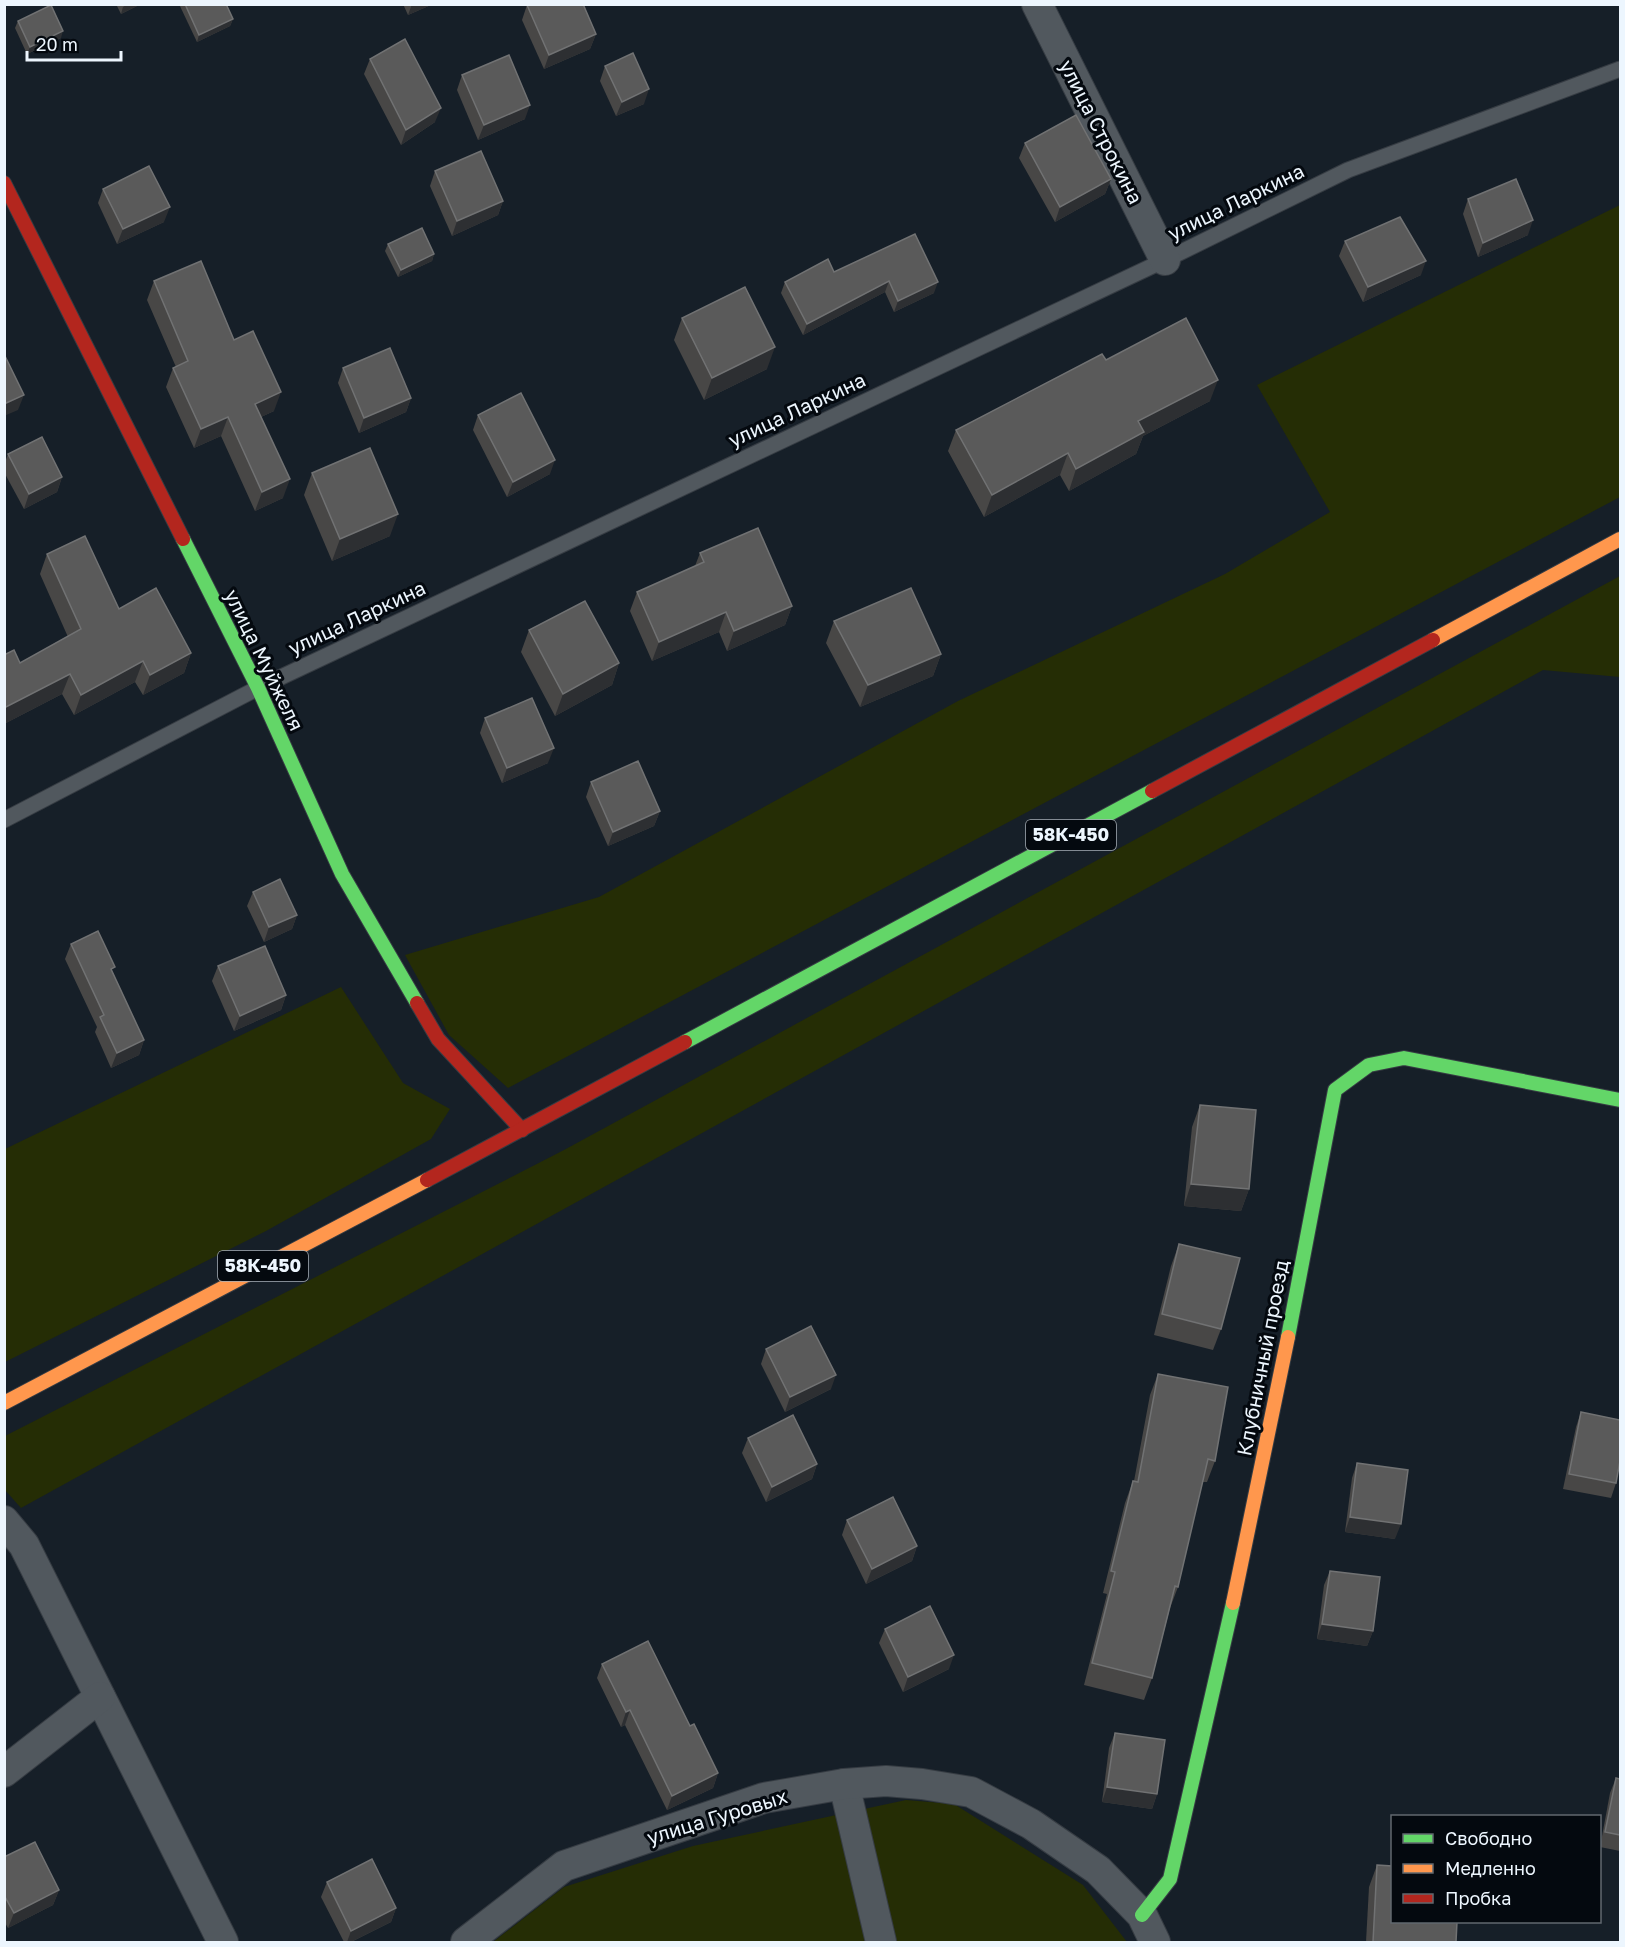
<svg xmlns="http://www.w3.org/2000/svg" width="1625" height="1947" viewBox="0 0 1625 1947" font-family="'Golos Text',sans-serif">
<rect width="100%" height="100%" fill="#161f28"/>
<g fill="#252d05">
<path d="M 1620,205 L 1620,497 L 508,1088 L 449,1035 L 405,955 L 599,897 L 958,701 L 1225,574 L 1330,512 L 1257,385 Z"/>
<path d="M 1620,576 L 1620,677 L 1543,670 L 21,1508 L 5,1490 L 5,1436 L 564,1150 Z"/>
<path d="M 341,987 L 403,1083 L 450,1109 L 431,1139 L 266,1231 L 5,1362 L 5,1149 Z"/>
<path d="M 906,1800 L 954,1804 L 1083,1885 L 1127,1942 L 493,1942 L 564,1887 L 693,1846 Z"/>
</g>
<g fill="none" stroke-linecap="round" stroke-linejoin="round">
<defs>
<path id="lane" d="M 4,820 L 258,688 L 1165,260 L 1348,170 L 1620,69"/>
<g id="street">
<path d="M 1037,4 L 1165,260"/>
<path d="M 4,1521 L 24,1545 L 223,1942"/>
<path d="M 4,1772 L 100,1697"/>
<path d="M 844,1784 L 881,1942"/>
<path d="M 466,1942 L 564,1866 L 764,1798 L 844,1784 L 886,1781 L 922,1784 L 971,1792 L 1031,1824 L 1098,1870 L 1142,1915 L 1155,1942"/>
</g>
<g id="fast">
<path d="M 183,539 L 258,688 L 342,874 L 417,1003"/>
<path d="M 685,1042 L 1152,791"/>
<path d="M 1288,1337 L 1335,1090 L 1369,1065 L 1404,1058 L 1620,1100"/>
<path d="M 1142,1915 L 1170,1879 L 1233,1603"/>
</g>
<g id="slow">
<path d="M 1433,640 L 1620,539"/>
<path d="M 4,1403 L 427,1180"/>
<path d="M 1233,1603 L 1288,1337"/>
</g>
<g id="jam">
<path d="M 4,183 L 183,539"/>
<path d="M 1152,791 L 1433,640"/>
<path d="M 417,1003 L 438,1039 L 522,1130"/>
<path d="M 427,1180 L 685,1042"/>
</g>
</defs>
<use href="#lane" stroke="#363c43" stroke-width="17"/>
<use href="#street" stroke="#363c43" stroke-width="32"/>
<use href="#fast" stroke="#363c43" stroke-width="16"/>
<use href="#slow" stroke="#363c43" stroke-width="16"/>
<use href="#jam" stroke="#363c43" stroke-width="16"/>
<use href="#lane" stroke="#51585e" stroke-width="15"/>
<use href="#street" stroke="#51585e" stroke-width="30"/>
<use href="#fast" stroke="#63d668" stroke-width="14"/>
<use href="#slow" stroke="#ff974d" stroke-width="14"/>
<use href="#jam" stroke="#b3261e" stroke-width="14"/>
</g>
<g fill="#484746">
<path d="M 116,4 L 141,4 L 121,14 Z"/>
<path d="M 179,4 L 226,4 L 233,19 L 230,26 L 197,42 Z"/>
<path d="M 403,4 L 433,4 L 408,15 Z"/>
<path d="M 527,5 L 596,34 L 590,49 L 544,69 L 522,20 Z"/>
<path d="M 18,21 L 61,38 L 27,54 L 15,28 Z"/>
<path d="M 370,59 L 435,122 L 401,145 L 364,74 Z"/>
<path d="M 605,66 L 644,104 L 616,116 L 600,81 Z"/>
<path d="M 462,75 L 525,119 L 478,140 L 457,90 Z"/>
<path d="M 1025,143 L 1111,179 L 1105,194 L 1055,222 L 1019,158 Z"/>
<path d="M 435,171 L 503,201 L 498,215 L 452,236 L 430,186 Z"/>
<path d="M 103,189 L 164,222 L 117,244 L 98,203 Z"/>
<path d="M 1468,199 L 1528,235 L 1478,257 L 1463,214 Z"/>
<path d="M 915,234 L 934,293 L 894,312 L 885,292 L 803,335 L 781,293 L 785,282 L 834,272 Z"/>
<path d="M 1345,241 L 1421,275 L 1363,302 L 1339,256 Z"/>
<path d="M 388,244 L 434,254 L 432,261 L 398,277 L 385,251 Z"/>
<path d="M 154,281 L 234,340 L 274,411 L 261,417 L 283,498 L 255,511 L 221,436 L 194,448 L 166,387 L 173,368 L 176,367 L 147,300 Z"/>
<path d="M 682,318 L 767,369 L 704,400 L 674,340 Z"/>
<path d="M 1106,360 L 1210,401 L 1143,436 L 1136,454 L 1069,491 L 1060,475 L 984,517 L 948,451 L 956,430 Z"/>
<path d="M 343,368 L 411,398 L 406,412 L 359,433 L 338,383 Z"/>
<path d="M 478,415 L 550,474 L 507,497 L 473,430 Z"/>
<path d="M 8,454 L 62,477 L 57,492 L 24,509 L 4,472 L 4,465 Z"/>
<path d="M 312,473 L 390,536 L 332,561 L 304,495 Z"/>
<path d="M 700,553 L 792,606 L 785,625 L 727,651 L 719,632 L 652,661 L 630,611 L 637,592 L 695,566 Z"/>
<path d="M 47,554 L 119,609 L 191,653 L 184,673 L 143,695 L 135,682 L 74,715 L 62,694 L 4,724 L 4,655 L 20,663 L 68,637 L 40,574 Z"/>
<path d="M 834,621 L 941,654 L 933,676 L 860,707 L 826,643 Z"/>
<path d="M 529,630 L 619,663 L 612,685 L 555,716 L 521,652 Z"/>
<path d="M 485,718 L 548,763 L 502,783 L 480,733 Z"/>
<path d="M 591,782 L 660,811 L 654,826 L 608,846 L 586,797 Z"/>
<path d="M 253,892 L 297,915 L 292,929 L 264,942 L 247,906 Z"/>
<path d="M 71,944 L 113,973 L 144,1040 L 139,1055 L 111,1068 L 95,1032 L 97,1027 L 65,959 Z"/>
<path d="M 218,966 L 286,995 L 281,1010 L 234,1031 L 212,981 Z"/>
<path d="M 1200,1105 L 1249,1189 L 1241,1211 L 1184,1206 L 1192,1127 Z"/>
<path d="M 1179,1244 L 1221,1329 L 1213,1350 L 1154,1335 L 1171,1266 Z"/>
<path d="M 766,1349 L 831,1389 L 785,1412 L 761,1364 Z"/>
<path d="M 1158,1374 L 1215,1461 L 1207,1482 L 1202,1482 L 1178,1587 L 1170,1608 L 1152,1678 L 1144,1700 L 1084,1685 L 1107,1594 L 1103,1593 L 1125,1503 L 1133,1481 L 1134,1481 L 1150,1395 Z"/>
<path d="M 1581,1412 L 1616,1483 L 1611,1498 L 1563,1489 L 1576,1427 Z"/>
<path d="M 748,1438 L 817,1464 L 812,1479 L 766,1502 L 742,1453 Z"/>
<path d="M 1357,1463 L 1395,1539 L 1345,1532 L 1352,1478 Z"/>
<path d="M 847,1520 L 917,1546 L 912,1561 L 866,1584 L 842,1535 Z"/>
<path d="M 1330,1571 L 1373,1631 L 1367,1646 L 1317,1639 L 1324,1585 Z"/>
<path d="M 885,1629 L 949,1669 L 903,1692 L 879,1643 Z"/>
<path d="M 602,1664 L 690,1726 L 718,1773 L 713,1788 L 667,1810 L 625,1725 L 621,1727 L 597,1678 Z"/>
<path d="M 1115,1733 L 1157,1794 L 1152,1809 L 1102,1802 L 1109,1748 Z"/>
<path d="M 1616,1778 L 1620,1779 L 1620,1851 L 1600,1847 L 1610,1793 Z"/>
<path d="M 4,1857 L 59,1890 L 53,1905 L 8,1928 L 4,1921 Z"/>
<path d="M 1377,1865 L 1456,1942 L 1366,1942 L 1369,1887 Z"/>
<path d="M 327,1882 L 396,1908 L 391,1922 L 351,1942 L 344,1942 L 321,1897 Z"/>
</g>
<g fill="#2d2f32">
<path d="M 128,4 L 141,4 L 121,14 L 123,7 Z"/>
<path d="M 412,4 L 433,4 L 408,15 Z"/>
<path d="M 233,19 L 230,26 L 197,42 L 199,35 Z"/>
<path d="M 63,31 L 61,38 L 27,54 L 30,47 Z"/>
<path d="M 596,34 L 590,49 L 544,69 L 549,55 Z"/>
<path d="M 649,89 L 644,104 L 616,116 L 622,102 Z"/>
<path d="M 530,105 L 525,119 L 478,140 L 484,125 Z"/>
<path d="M 441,108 L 435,122 L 401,145 L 406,130 Z"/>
<path d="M 1111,179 L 1105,194 L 1055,222 L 1060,207 Z"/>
<path d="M 503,201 L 498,215 L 452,236 L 457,221 Z"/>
<path d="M 170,207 L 164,222 L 117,244 L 123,229 Z"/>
<path d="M 1533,220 L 1528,235 L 1478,257 L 1483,243 Z"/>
<path d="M 434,254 L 432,261 L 398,277 L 401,270 Z"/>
<path d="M 1426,261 L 1421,275 L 1363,302 L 1368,287 Z"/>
<path d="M 889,281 L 885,292 L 803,335 L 807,324 Z"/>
<path d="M 938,282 L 934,293 L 894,312 L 898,301 Z"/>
<path d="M 775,347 L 767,369 L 704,400 L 712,378 Z"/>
<path d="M 1218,380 L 1210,401 L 1143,436 L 1136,454 L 1069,491 L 1076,469 L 1138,421 Z"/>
<path d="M 281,392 L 274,411 L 248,423 L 255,404 Z"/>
<path d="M 24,395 L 18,410 L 4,416 L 4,404 Z"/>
<path d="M 411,398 L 406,412 L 359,433 L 364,418 Z"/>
<path d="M 228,417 L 221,436 L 194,448 L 201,429 Z"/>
<path d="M 1068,453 L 1060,475 L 984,517 L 992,495 Z"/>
<path d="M 555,460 L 550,474 L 507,497 L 513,482 Z"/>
<path d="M 62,477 L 57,492 L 24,509 L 29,494 Z"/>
<path d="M 290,479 L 283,498 L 255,511 L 262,492 Z"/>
<path d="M 398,514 L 390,536 L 332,561 L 340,539 Z"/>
<path d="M 792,606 L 785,625 L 727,651 L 734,631 Z"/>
<path d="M 726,612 L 719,632 L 652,661 L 659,642 Z"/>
<path d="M 191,653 L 184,673 L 143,695 L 150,675 Z"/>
<path d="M 941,654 L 933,676 L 860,707 L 868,685 Z"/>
<path d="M 143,661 L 135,682 L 74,715 L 81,695 Z"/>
<path d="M 619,663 L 612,685 L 555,716 L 563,694 Z"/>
<path d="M 70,674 L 62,694 L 4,724 L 4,708 Z"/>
<path d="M 554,748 L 548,763 L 502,783 L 507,768 Z"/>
<path d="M 660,811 L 654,826 L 608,846 L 613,832 Z"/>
<path d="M 297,915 L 292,929 L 264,942 L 269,927 Z"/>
<path d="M 286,995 L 281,1010 L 234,1031 L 240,1016 Z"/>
<path d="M 144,1040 L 139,1055 L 111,1068 L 117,1053 Z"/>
<path d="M 1191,1184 L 1249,1189 L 1241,1211 L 1184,1206 Z"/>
<path d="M 836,1375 L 831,1389 L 785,1412 L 790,1397 Z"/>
<path d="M 817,1464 L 812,1479 L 766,1502 L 772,1487 Z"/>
<path d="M 1350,1517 L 1401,1524 L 1395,1539 L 1345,1532 Z"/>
<path d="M 917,1546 L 912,1561 L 866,1584 L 872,1569 Z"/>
<path d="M 1322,1624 L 1373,1631 L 1367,1646 L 1317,1639 Z"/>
<path d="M 954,1655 L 949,1669 L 903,1692 L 908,1677 Z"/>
<path d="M 630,1710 L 625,1725 L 621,1727 L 626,1712 Z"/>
<path d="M 718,1773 L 713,1788 L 667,1810 L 672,1796 Z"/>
<path d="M 1107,1787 L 1157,1794 L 1152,1809 L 1102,1802 Z"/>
<path d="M 59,1890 L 53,1905 L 8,1928 L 14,1913 Z"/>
<path d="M 396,1908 L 391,1922 L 351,1942 L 347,1942 L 351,1931 Z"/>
</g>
<g fill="#5a5a5a" stroke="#717273" stroke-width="1.5">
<path d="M 185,4 L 226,4 L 233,19 L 199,35 Z"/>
<path d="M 528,4 L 583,4 L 596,34 L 549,55 L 527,5 Z"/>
<path d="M 51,5 L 63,31 L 30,47 L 18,21 Z"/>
<path d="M 405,39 L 441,108 L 406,130 L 370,59 Z"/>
<path d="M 633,53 L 649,89 L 622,102 L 605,66 Z"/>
<path d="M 509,55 L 530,105 L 484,125 L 462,75 Z"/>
<path d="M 1076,115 L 1111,179 L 1060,207 L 1025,143 Z"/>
<path d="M 481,151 L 503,201 L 457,221 L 435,171 Z"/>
<path d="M 149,166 L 170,207 L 123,229 L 103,189 Z"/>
<path d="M 1516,179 L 1533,220 L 1483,243 L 1468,199 Z"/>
<path d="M 1400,217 L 1426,261 L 1368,287 L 1345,241 Z"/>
<path d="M 422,228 L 434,254 L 401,270 L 388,244 Z"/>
<path d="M 915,234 L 938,282 L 898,301 L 889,281 L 807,324 L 785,282 L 828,259 L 834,272 Z"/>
<path d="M 201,261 L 234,340 L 253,331 L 281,392 L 255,404 L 290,479 L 262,492 L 228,417 L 201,429 L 173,368 L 188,361 L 154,281 Z"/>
<path d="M 745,287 L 775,347 L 712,378 L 682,318 Z"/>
<path d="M 1186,318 L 1218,380 L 1138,421 L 1144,432 L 1076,469 L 1068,453 L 992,495 L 956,430 L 1102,354 L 1106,360 Z"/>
<path d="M 390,348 L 411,398 L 364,418 L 343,368 Z"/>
<path d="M 4,354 L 24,395 L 4,404 Z"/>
<path d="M 521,393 L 555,460 L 513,482 L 478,415 Z"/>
<path d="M 42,437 L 62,477 L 29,494 L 8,454 Z"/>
<path d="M 370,448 L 398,514 L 340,539 L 312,473 Z"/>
<path d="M 758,528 L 792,606 L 734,631 L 726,612 L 659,642 L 637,592 L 704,562 L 700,553 Z"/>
<path d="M 85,536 L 119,609 L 156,588 L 191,653 L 150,675 L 143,661 L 81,695 L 70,674 L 4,708 L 4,655 L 14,650 L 20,663 L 81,629 L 47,554 Z"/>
<path d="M 911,588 L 941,654 L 868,685 L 834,621 Z"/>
<path d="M 585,601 L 619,663 L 563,694 L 529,630 Z"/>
<path d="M 532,698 L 554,748 L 507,768 L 485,718 Z"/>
<path d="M 638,761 L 660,811 L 613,832 L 591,782 Z"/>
<path d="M 280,879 L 297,915 L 269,927 L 253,892 Z"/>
<path d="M 98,931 L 115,967 L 111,969 L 144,1040 L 117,1053 L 100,1017 L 104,1015 L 71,944 Z"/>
<path d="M 265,946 L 286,995 L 240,1016 L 218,966 Z"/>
<path d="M 1200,1105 L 1256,1110 L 1249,1189 L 1191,1184 Z"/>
<path d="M 1179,1244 L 1240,1258 L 1221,1329 L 1162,1314 Z"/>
<path d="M 811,1326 L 836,1375 L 790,1397 L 766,1349 Z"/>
<path d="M 1158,1374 L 1228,1387 L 1215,1461 L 1208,1459 L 1178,1587 L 1175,1586 L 1152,1678 L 1092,1663 L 1115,1572 L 1111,1571 L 1133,1481 L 1138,1482 Z"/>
<path d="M 1581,1412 L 1620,1420 L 1620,1461 L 1616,1483 L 1569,1474 Z"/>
<path d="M 793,1415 L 817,1464 L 772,1487 L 748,1438 Z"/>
<path d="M 1357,1463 L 1408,1470 L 1401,1524 L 1350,1517 Z"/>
<path d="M 893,1497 L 917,1546 L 872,1569 L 847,1520 Z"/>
<path d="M 1330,1571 L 1380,1577 L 1373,1631 L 1322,1624 Z"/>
<path d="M 930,1606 L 954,1655 L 908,1677 L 885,1629 Z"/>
<path d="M 648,1641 L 690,1726 L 694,1724 L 718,1773 L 672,1796 L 630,1710 L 626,1712 L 602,1664 Z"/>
<path d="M 1115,1733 L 1165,1740 L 1157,1794 L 1107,1787 Z"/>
<path d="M 1616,1778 L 1620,1779 L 1620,1835 L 1605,1832 Z"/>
<path d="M 35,1842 L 59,1890 L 14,1913 L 4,1895 L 4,1857 Z"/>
<path d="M 372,1859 L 396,1908 L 351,1931 L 327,1882 Z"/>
<path d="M 1377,1865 L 1392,1866 L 1392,1922 L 1457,1922 L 1456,1942 L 1373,1942 Z"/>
</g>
<g text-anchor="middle" stroke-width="6" stroke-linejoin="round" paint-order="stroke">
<g fill="#04090f" stroke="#a7afb6" stroke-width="1.5">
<rect x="1026" y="820" width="90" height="30" rx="4.5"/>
<rect x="218" y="1251" width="90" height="30" rx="4.5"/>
</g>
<g font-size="18" font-weight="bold" fill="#edf6fe">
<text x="1071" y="841">58К-450</text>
<text x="263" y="1272">58К-450</text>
</g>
<g font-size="20" fill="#edf6fe" stroke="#04090f">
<text transform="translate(1101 132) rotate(63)" y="7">улица Строкина</text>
<text transform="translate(1236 202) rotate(-26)" y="7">улица Ларкина</text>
<text transform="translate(797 410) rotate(-25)" y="7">улица Ларкина</text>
<text transform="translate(357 618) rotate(-25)" y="7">улица Ларкина</text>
<text transform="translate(264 660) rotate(64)" y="7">улица Муйжеля</text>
<text transform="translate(1263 1358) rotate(-79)" y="7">Клубничный проезд</text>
<text transform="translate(717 1817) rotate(-17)" y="7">улица Гуровых</text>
</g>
</g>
<rect width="1625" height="1947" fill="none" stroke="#edf6fe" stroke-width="12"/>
<rect x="1391" y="1815" width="210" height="108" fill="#04090f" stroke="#61686f" stroke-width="1.5"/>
<rect x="1403" y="1834" width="30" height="9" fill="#63d668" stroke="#61686f" stroke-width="1.5"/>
<text x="1445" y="1845" font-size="18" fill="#edf6fe">Свободно</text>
<rect x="1403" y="1864" width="30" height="9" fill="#ff974d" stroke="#61686f" stroke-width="1.5"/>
<text x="1445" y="1875" font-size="18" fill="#edf6fe">Медленно</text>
<rect x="1403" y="1894" width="30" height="9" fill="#b3261e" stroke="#61686f" stroke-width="1.5"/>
<text x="1445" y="1905" font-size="18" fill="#edf6fe">Пробка</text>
<path d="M27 51v9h94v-9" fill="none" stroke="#edf6fe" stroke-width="3"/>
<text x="36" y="51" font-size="18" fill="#edf6fe" stroke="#04090f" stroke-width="4.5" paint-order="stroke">20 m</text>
</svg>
